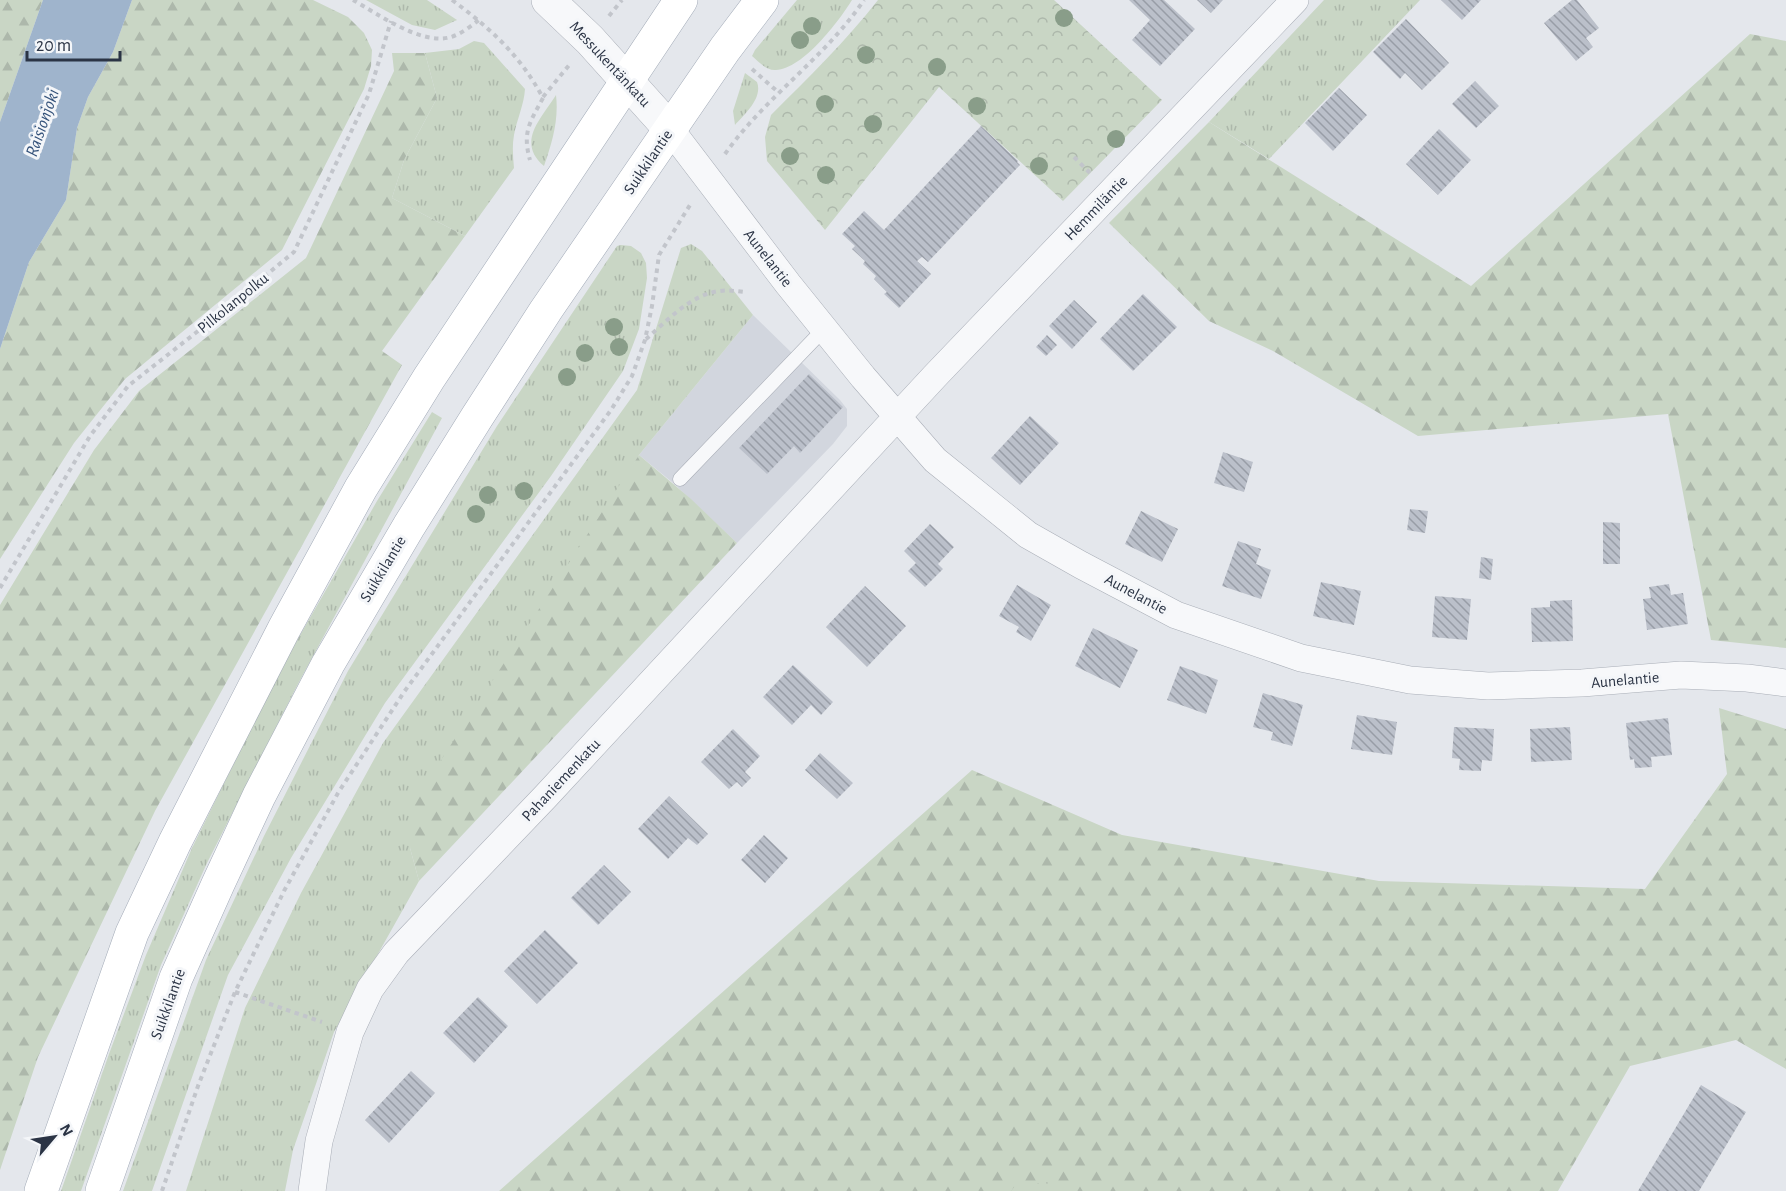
<svg xmlns="http://www.w3.org/2000/svg" width="1786" height="1191" font-family="'Alegreya Sans',sans-serif">
<style>
.built{fill:#d2d6de}
.grass{fill:url(#grass-tufts)}
.forest{fill:url(#forest-firs)}
.park{fill:url(#park-crowns)}
.water{fill:#9fb4cc}
.building{fill:url(#building-back-hatch)}
.lines{fill:none;stroke-linecap:round;stroke-linejoin:round}
.service-casing{stroke:#a9aeb7;stroke-width:15}
.minor-casing{stroke:#a9aeb7;stroke-width:28}
.tertiary-casing{stroke:#a9aeb7;stroke-width:34}
.primary-casing{stroke:#a3abb8;stroke-width:34}
.path{stroke:#c2c5cb;stroke-width:4;stroke-dasharray:4.5 4.5;stroke-linecap:butt}
.service{stroke:#f7f8fa;stroke-width:14}
.minor{stroke:#f7f8fa;stroke-width:27}
.tertiary{stroke:#f7f8fa;stroke-width:33}
.primary{stroke:#fff;stroke-width:33}
.tree{fill:#899d89}
.labels{text-anchor:middle;dominant-baseline:central;stroke-width:6;stroke-linejoin:round;paint-order:stroke}
.street-label{font-size:16px;fill:#2b3445;stroke:#f4f6f9}
.water-label{font-size:18px;font-style:italic;fill:#34527a;stroke:#f4f6f9}
</style>
<defs>
<pattern id="grass-tufts" width="24" height="20" patternUnits="userSpaceOnUse" patternTransform="scale(1.5)"><rect width="24" height="20" fill="#c9d6c5"/><path d="M3 7l-1-3M5 7V3M7 7l1-3M15 17l-1-3M17 17v-4M19 17l1-3" fill="none" stroke="#adb8ab"/></pattern>
<pattern id="forest-firs" width="22" height="20" patternUnits="userSpaceOnUse" patternTransform="scale(1.5)"><rect width="22" height="20" fill="#c9d6c5"/><path d="M5 1l3.5 6h-7zM16 11l3.5 6h-7z" fill="#adb8ab"/></pattern>
<pattern id="park-crowns" width="20" height="18" patternUnits="userSpaceOnUse" patternTransform="scale(1.5)"><rect width="20" height="18" fill="#c9d6c5"/><path d="M2 6a3 3 0 1 1 6 0M12 15a3 3 0 1 1 6 0" fill="none" stroke="#adb8ab"/></pattern>
<pattern id="building-back-hatch" width="6" height="6" patternUnits="userSpaceOnUse" patternTransform="scale(1.5)"><rect width="6" height="6" fill="#bbc0ca"/><path d="M-1 5l2 2M0 0l6 6M5-1l2 2" fill="none" stroke="#989da6"/></pattern>
</defs>
<rect width="100%" height="100%" fill="#e4e7ec"/>
<path class="built" d="M753,315L840,400L847,409V426L833,444L737,543L672,482L639,455Z"/>
<path class="grass" d="M366,0H427L457,20L435,30L412,25Z
M797,0H852C839,21 803,69 776,70C767,71 759,62 752,56L755,50Z
M1324,0H1420L1269,159L1209,122Z
M474,41L484,43L525,89C524,105 517,119 514,135C512,146 513,157 514,168L465,236L392,198L404,160L437,98L425,53L459,49Z
M745,73L757,82C763,98 745,114 735,125L733,111Z
M556,95C559,120 552,143 544,166C516,142 541,119 556,95Z
M691,244L702,251L753,315L639,455L410,848L419,881L334,1032L293,1150L285,1191H186L245,1008L301,893L383,743L637,390L681,248Z
M621,245L631,246L641,253L646,263L647,278L639,329L623,371L551,476L385,703L291,858L228,975L152,1191H123L206,960L264,836L348,671L497,426L617,246Z
M432,412L442,418L299,682L207,863L161,965L81,1191H61L109,1054L146,955L192,848L280,670L377,501Z"/>
<path class="forest" d="M0,0H43L0,122Z
M132,0H313L348,17L364,33L372,50L371,66L364,89L282,250L125,379L74,443L0,559V349L29,262L66,200L77,128L88,97L113,52Z
M1750,34L1786,41V648L1711,640L1668,414L1418,436L1273,351L1209,321L1109,223L1209,122L1471,286Z
M392,53H425L437,98L404,160L392,198L465,236L382,351L402,365L155,811L38,1057L0,1170V605L94,450L139,391L306,258L394,71Z
M639,455L691,499L737,543L419,881L410,848L415,800Z
M1719,708L1786,729V1069L1736,1040L1630,1066L1558,1191H499L972,770L1122,835L1379,881L1645,889L1727,774Z"/>
<path class="park" d="M878,0H1054L1162,100L1063,201L939,87L825,230L767,161L765,137L771,115C808,78 846,41 878,0Z
M1049,1182L1067,1191H1011L1015,1186Z"/>
<path class="water" d="M43,0H132L113,52L88,97L77,128L66,200L29,262L0,349V122Z"/>
<path class="building" d="M1129,0H1164L1195,29L1160,66L1132,40L1150,20Z
M1197,0H1223L1211,13Z
M1441,0H1481L1462,20Z
M1572,0H1577L1599,28L1586,38L1593,47L1576,61L1544,23Z
M1406,19L1449,63L1422,90L1405,73L1400,79L1373,52Z
M1475,81L1499,106L1476,128L1452,104Z
M1339,88L1367,115L1333,151L1305,123Z
M981,126L1018,161L1017,162L1020,165L928,262L922,257L917,261L931,274L899,308L884,294L887,292L874,279L876,276L863,264L865,261L852,249L855,246L842,234L864,211L884,230Z
M1439,129L1471,160L1438,195L1406,164Z
M1143,294L1177,327L1133,371L1100,339Z
M1074,300L1097,322L1072,349L1049,326Z
M1047,335L1057,345L1046,356L1036,347Z
M809,374L843,407L800,453L794,446L767,474L739,448Z
M1030,416L1059,443L1020,485L991,458Z
M1223,452L1253,462L1244,492L1214,483Z
M1410,509L1428,511L1425,533L1407,530Z
M1141,511L1178,529L1162,562L1125,544Z
M1603,522L1620,523V564H1603Z
M930,524L954,547L938,564L943,569L925,587L908,571L916,563L904,551Z
M1238,541L1261,549L1256,564L1271,570L1261,599L1222,586Z
M1481,557L1493,559L1491,580L1479,578Z
M1321,582L1361,591L1354,625L1313,616Z
M1669,584L1671,595L1683,593L1688,624L1647,630L1643,599L1651,598L1649,587Z
M1017,585L1051,605L1031,641L1016,632L1019,627L999,616Z
M865,586L906,626L867,667L826,627Z
M1435,596L1471,599L1467,640L1432,637Z
M1572,600L1573,641L1532,642L1531,608L1550,607V601Z
M1093,628L1138,650L1120,688L1075,666Z
M793,665L833,702L821,715L811,705L792,725L763,697Z
M1180,666L1218,680L1206,714L1167,700Z
M1263,693L1303,705L1292,746L1271,740L1273,732L1253,727Z
M1357,715L1397,722L1392,755L1351,749Z
M1668,718L1672,755L1651,757L1652,767L1635,768L1634,759L1630,760L1626,723Z
M1454,727L1494,729L1492,761L1482,760L1481,771L1459,770L1460,759L1452,758Z
M1570,727L1572,760L1531,762L1530,729Z
M733,729L760,756L745,772L751,778L742,787L737,782L729,789L701,762Z
M820,753L853,783L837,799L805,770Z
M669,796L708,834L697,845L688,838L668,859L638,829Z
M764,835L788,858L765,883L741,860Z
M604,865L631,892L598,925L571,898Z
M545,930L578,963L537,1004L504,971Z
M478,997L508,1026L474,1063L443,1033Z
M411,1071L435,1093L389,1143L365,1120Z
M1701,1085L1746,1112L1699,1191H1638Z"/>
<g class="lines">
<g class="service-casing">
<path id="service" d="M680,479L824,329"/>
</g>
<g class="minor-casing">
<path id="minor" d="M670,129L788,284L863,377L935,460L1028,535L1081,565L1176,615L1301,658L1410,680L1488,686L1582,683L1681,675L1747,678L1786,683
M312,1191L319,1141L350,1032L370,989L396,953L546,796L935,376L1295,0"/>
</g>
<g class="tertiary-casing">
<path id="tertiary" d="M548,0L590,40L670,129"/>
</g>
<g class="primary-casing">
<path id="primary" d="M41,1191L132,933L175,842L284,629L361,488L429,378L681,0
M102,1191L176,978L218,884L259,796L328,664L409,526L477,417L546,310L725,49L762,0"/>
</g>
<path class="path" d="M353,0C378,14 422,46 451,37C461,34 471,26 479,20
M452,0C490,28 520,55 543,98C530,122 522,132 530,160
M609,16L622,0
M752,69L778,92
M543,97L570,64
M725,154C765,97 825,58 864,0
M1074,157L1090,173
M646,339C667,321 691,294 720,291C728,290 736,291 744,292
M0,588L90,436L128,386L207,324L294,252L369,94L391,21
M235,992L322,1022
M162,1191L198,1086L235,992L284,891L338,793L404,692L611,410L632,376L645,340L652,306L659,255L690,205"/>
<use href="#service" class="service"/>
<use href="#minor" class="minor"/>
<use href="#tertiary" class="tertiary"/>
<use href="#primary" class="primary"/>
</g>
<g class="tree">
<circle cx="1064" cy="18" r="9"/>
<circle cx="812" cy="26" r="9"/>
<circle cx="800" cy="40" r="9"/>
<circle cx="866" cy="55" r="9"/>
<circle cx="937" cy="67" r="9"/>
<circle cx="825" cy="104" r="9"/>
<circle cx="977" cy="106" r="9"/>
<circle cx="873" cy="124" r="9"/>
<circle cx="1116" cy="139" r="9"/>
<circle cx="790" cy="156" r="9"/>
<circle cx="1039" cy="166" r="9"/>
<circle cx="826" cy="175" r="9"/>
<circle cx="614" cy="327" r="9"/>
<circle cx="619" cy="347" r="9"/>
<circle cx="585" cy="353" r="9"/>
<circle cx="567" cy="377" r="9"/>
<circle cx="524" cy="491" r="9"/>
<circle cx="488" cy="495" r="9"/>
<circle cx="476" cy="514" r="9"/>
</g>
<g class="labels">
<g class="street-label">
<text transform="translate(610 64) rotate(47)">Messukentänkatu</text>
<text transform="translate(648 162) rotate(-56)">Suikkilantie</text>
<text transform="translate(1096 208) rotate(-46)">Hemmiläntie</text>
<text transform="translate(768 258) rotate(52)">Aunelantie</text>
<text transform="translate(233 303) rotate(-39)">Pilkolanpolku</text>
<text transform="translate(383 569) rotate(-59)">Suikkilantie</text>
<text transform="translate(1136 594) rotate(28)">Aunelantie</text>
<text transform="translate(1625 680) rotate(-5)">Aunelantie</text>
<text transform="translate(561 780) rotate(-47)">Pahaniemenkatu</text>
<text transform="translate(168 1004) rotate(-70)">Suikkilantie</text>
</g>
<g class="water-label">
<text transform="translate(43 123) rotate(-71)">Raisionjoki</text>
</g>
</g>
<g transform="translate(54 1137) rotate(61)" stroke="#f4f6f9" stroke-width="4.5" paint-order="stroke">
<path d="M0-4.5L10 22L0 15L-10 22Z" fill="#2b3445"/>
<text y="-9" font-size="16" font-weight="bold" text-anchor="middle" fill="#2b3445">N</text>
</g>
<path d="M27 51v9h93v-9" fill="none" stroke="#2b3445" stroke-width="3"/>
<text x="36" y="51" font-size="18" fill="#2b3445" stroke="#f4f6f9" stroke-width="4.5" paint-order="stroke">20 m</text>
</svg>
